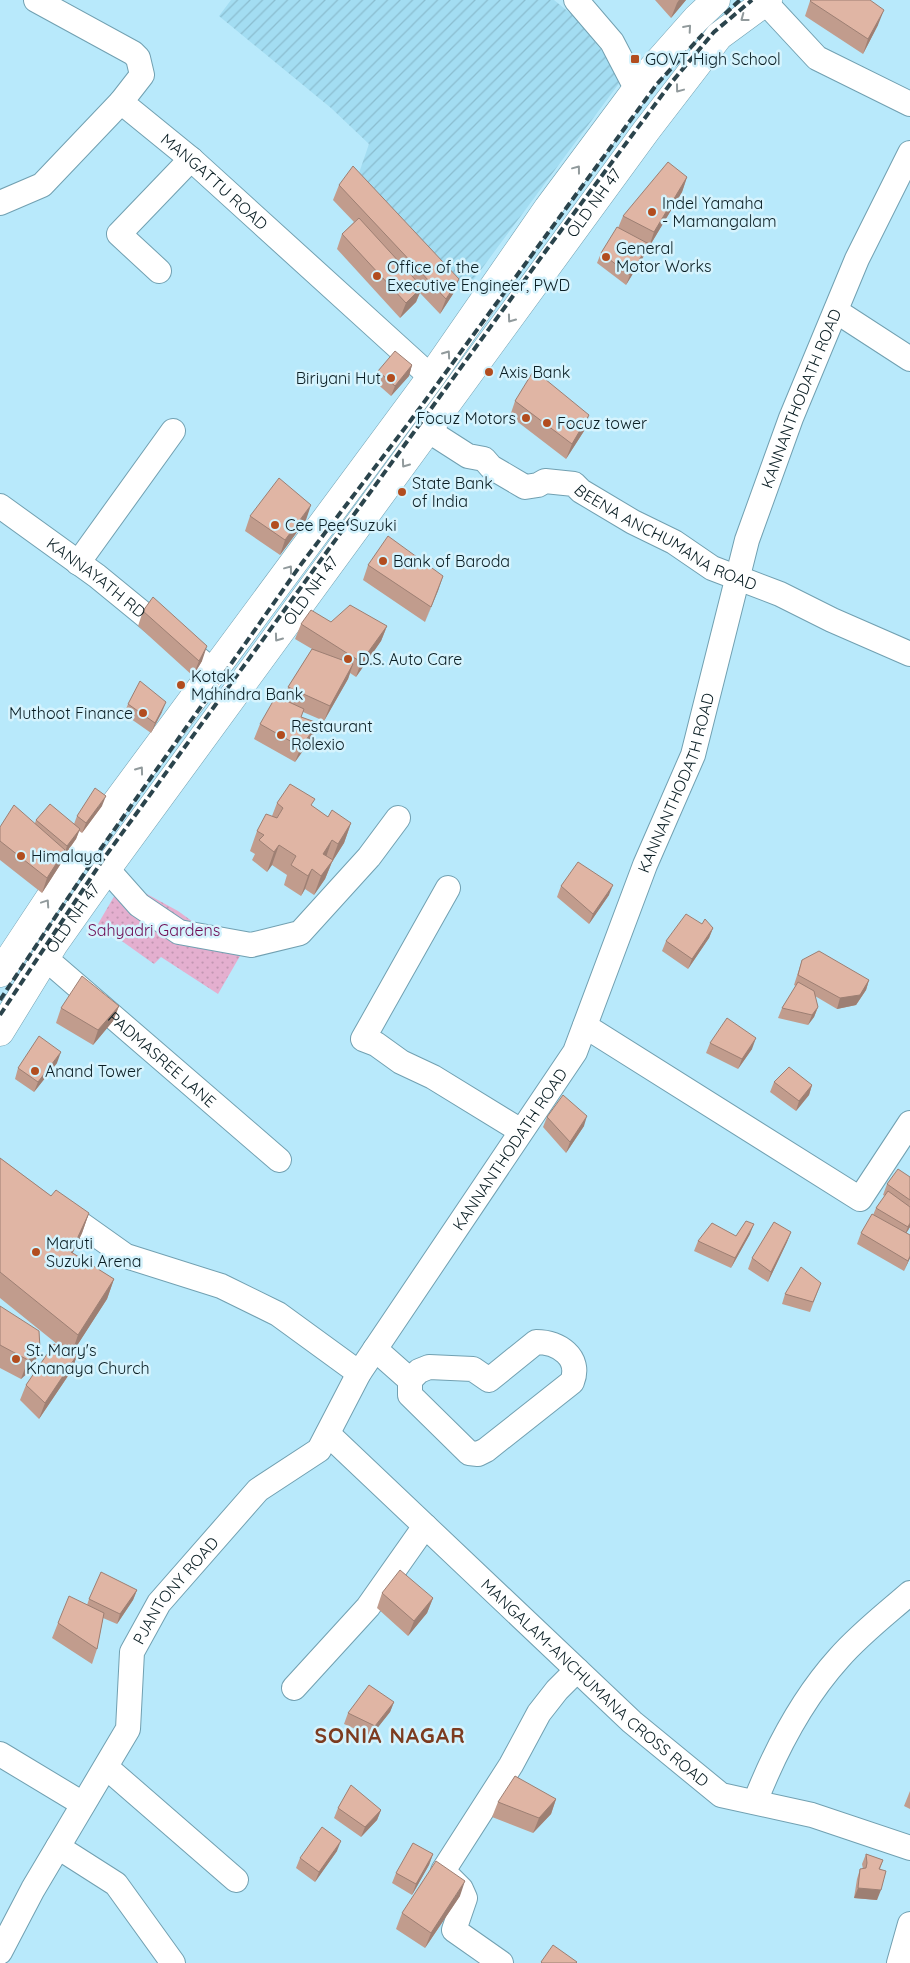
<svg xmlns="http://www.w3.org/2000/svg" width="910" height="1963" font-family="Quicksand,sans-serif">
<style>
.industrial{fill:url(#industrial-furrows)}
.garden{fill:url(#garden-dots)}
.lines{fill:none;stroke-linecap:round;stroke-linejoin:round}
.minor-casing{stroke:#71a0b1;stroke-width:26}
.major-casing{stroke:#71a0b1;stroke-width:29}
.minor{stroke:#fff;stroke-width:24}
.major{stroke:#fff;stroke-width:28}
.rail{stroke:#2b444c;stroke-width:4;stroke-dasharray:8 4;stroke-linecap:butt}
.wall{fill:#c19c8d}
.shaded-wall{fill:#9d7f73}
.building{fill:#e0b5a4;stroke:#9d7f73}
.oneway{stroke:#919a9c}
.poi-dot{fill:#b24d1f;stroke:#d5f3fd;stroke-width:2}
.labels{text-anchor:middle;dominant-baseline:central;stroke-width:5;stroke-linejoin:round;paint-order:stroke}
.poi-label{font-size:16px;fill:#0a1e24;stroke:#d5f3fd;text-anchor:start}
.street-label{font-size:16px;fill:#0a1e24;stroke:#d5f3fd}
.park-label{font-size:16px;fill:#6e0c54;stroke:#d5f3fd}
.district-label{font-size:21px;font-weight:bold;letter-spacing:1px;fill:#7c3b1f;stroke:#d5f3fd}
</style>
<defs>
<pattern id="industrial-furrows" width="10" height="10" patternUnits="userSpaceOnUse" patternTransform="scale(1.25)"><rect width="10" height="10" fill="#a3ddf2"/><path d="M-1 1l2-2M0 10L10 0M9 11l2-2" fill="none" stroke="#8bbdcf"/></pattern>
<pattern id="garden-dots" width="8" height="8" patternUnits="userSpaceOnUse" patternTransform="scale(1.25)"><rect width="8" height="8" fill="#e4afcf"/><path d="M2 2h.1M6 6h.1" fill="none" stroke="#c296b2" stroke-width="1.8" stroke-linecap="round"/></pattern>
</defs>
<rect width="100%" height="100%" fill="#b8e9fb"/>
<path class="industrial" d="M231,0H554L576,18L623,78L463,294L358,176L369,144L331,108L219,16Z"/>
<path class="garden" d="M123,881L178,911L240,956L218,994L161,957L154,964L98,924Z"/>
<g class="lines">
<g class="minor-casing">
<g id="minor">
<path id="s1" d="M36,0L133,53L138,58L142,75L121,102L191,159L431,377"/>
<path d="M576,0L612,42L637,90"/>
<path d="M765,2L817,58L910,104"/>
<path d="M0,203L42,185L121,102"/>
<path d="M159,271L119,234L191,159"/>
<path d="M836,311L910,359"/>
<path id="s2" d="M429,431L468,456L484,459L491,467L525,487L538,485L545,481L574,484L581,491L633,522L674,542L712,568L780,594L832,620L910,654"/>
<path id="s3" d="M0,506L97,576L213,671"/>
<path d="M78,563L173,431"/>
<path d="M107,869L139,905L179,932L251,945L300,933L369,857L398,818"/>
<path d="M448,888L363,1039L376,1044L401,1062L433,1077L521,1131"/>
<path id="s4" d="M45,958L279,1160"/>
<path d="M585,1026L860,1199L910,1123"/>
<path d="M57,1207L126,1256L221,1286L278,1314L359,1373"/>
<path d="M375,1349L410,1380V1395L469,1453L478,1454L486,1450L572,1382C582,1357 558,1342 536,1342L489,1380L473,1369L429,1367L419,1371L410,1380"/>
<path id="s5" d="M328,1434L632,1722L721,1795L812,1815L910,1848"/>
<path d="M294,1688L368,1607L425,1526"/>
<path d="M0,1754L83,1804"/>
<path d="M106,1767L236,1880"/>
<path d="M755,1802C775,1751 802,1699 839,1658C860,1634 886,1614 910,1593"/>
<path d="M58,1847L116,1884L173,1963"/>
<path id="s6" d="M0,1952L33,1889L128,1729L132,1652L159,1603L258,1490L319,1450L359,1373L575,1052L645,865L693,755L747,540L791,418L857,259L910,153"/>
<path d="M501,1963L454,1930L465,1898L461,1889L443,1871L511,1765L539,1713L557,1690L577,1670"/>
<path d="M899,1963L910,1924"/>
</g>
</g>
<g class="major-casing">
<g id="major">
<path d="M0,973L84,846L431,377L548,208L650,71L696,19L716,0"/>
<path id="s7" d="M0,1032L54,944L107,869L646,131L719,36L768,0"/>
</g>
</g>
<use href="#minor" class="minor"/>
<use href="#major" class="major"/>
<path class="rail" d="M725,14L740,0
M0,1000L100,850L302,563L411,420L657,84L703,34
M0,1015L104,858L545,252L671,83L714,32L752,0"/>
</g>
<path class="wall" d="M655,0H686L671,18Z
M810,1L878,25L863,54L805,16Z
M687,177L682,192L649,247H648L645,254L626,285L597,263L601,253L618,228L623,216Z
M339,185L459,279L453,294L440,314L420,293L416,302L400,318L337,249L342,234L354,222L333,200Z
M412,365L409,376L391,396L374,381L378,371Z
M515,401L584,431L566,459L510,416Z
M250,516L306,520L280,555L245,531Z
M368,565L443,576L425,622L363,580Z
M143,611L202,661L193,676L138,626Z
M331,622L387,626L381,641L356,677L350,673L348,679L324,721L303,712L301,717L318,723L312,738L295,762L254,739L260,724L284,700L288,687L312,649L295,639L301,624Z
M128,704L162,712L151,733L124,714Z
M277,803L313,807L328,817L351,823L344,843L332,862L325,879L314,895L305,889L301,896L284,885L287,875L272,865L267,872L252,860L255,854L250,851L257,831L272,816Z
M102,806L82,833L79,831L76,839L64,856H63L60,865L42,893L0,860V827L35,823L36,820L74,824L77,816Z
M561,886L609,895L589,924L557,897Z
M702,924L713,928L709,938L688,969L662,951L666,941Z
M802,960L869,980L866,990L856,1005L837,1009L815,996L818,1007L814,1017L808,1025L778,1018L782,1008L796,986L794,985Z
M119,1006L113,1021L93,1045L56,1023L61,1008Z
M710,1043L752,1049L738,1069L706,1053Z
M57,1063L34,1092L15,1079L18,1068Z
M774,1082L812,1085L809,1095L796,1111L770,1092Z
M547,1117L584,1126L566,1153L543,1127Z
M0,1158L51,1196L89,1213L82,1233L72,1253L114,1279L107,1299L72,1353L77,1355L72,1370L39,1419L20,1400L26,1385L62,1348L0,1298Z
M910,1177V1227L906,1233L910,1235V1258L904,1271L857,1244L861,1233L873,1215L876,1208L885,1196L883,1195L887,1184Z
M791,1232L787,1242L768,1282L748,1269L752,1258Z
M750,1234L731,1268L694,1251L698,1241Z
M821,1283L810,1312L782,1304L785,1294Z
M0,1306L33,1368L21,1379L0,1368Z
M137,1590L133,1600L117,1624L103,1618L97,1649L92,1664L52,1638L58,1623L87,1605L89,1599Z
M382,1593L433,1598L427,1613L408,1636L377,1608Z
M394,1702L390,1712L371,1736L344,1724L348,1713Z
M910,1791V1809L904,1806Z
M556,1799L551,1814L533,1833L492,1817L498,1802Z
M338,1808L381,1810L377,1820L361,1837L334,1818Z
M337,1851L315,1882L296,1868L300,1858Z
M433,1854L429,1865L412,1895L392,1883L396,1873Z
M866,1854L883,1860L880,1869L877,1900L854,1898L857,1879L860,1869H863L862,1864Z
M460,1896L425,1948L396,1929L402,1913Z"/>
<path class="shaded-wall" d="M679,0H686L671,18L677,3Z
M884,10L878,25L863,54L868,39Z
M687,177L682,192L649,247L654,232Z
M649,244L645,254L626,285L630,275Z
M459,279L453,294L440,314L446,299Z
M422,287L416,302L400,318L406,303Z
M412,365L409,376L391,396L395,386Z
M589,415L584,431L566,459L572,444Z
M311,505L306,520L280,555L285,540Z
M443,576L438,591L425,622L431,607Z
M387,626L381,641L356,677L361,662Z
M207,646L202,661L193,676L199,661Z
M353,664L348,679L324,721L330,706Z
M166,702L162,712L151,733L155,723Z
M318,723L312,738L295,762L301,747Z
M106,796L102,806L82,833L86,823Z
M351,823L344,843L332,862L325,879L314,895L321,876L332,860L338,844Z
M80,829L76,839L64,856L67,846Z
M332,840L325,860L316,873L323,854Z
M279,845L272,865L267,872L274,852Z
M65,850L60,865L42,893L47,878Z
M312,869L305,889L301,896L308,876Z
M613,885L609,895L589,924L593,914Z
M713,928L709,938L688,969L692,959Z
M869,980L866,990L856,1005L837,1009L840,998Z
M119,1006L113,1021L93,1045L98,1030Z
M818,1007L814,1017L808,1025L812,1015Z
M756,1038L752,1049L738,1069L742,1059Z
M61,1052L57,1063L34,1092L38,1082Z
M812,1085L809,1095L796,1111L799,1101Z
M587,1116L584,1126L566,1153L570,1142Z
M89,1213L82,1233L64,1272L71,1252Z
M910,1223V1227L904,1237L908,1227Z
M754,1224L750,1234L731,1268L735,1258Z
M791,1232L787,1242L768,1282L771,1272Z
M910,1256V1258L904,1271Z
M114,1279L107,1299L71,1355L78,1335Z
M40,1348L33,1368L21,1379L28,1360Z
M77,1355L72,1370L39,1419L45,1403Z
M137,1590L133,1600L117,1624L120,1614Z
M433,1598L427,1613L408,1636L414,1621Z
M394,1702L390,1712L371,1736L375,1726Z
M556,1799L551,1814L533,1833L539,1818Z
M381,1810L377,1820L361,1837L365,1827Z
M341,1841L337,1851L315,1882L319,1872Z
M433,1854L429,1865L412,1895L416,1884Z
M465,1881L460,1896L425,1948L431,1933Z
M858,1888L881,1890L877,1900L854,1898Z"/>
<path class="building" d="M811,0H870L884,10L868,39L810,1Z
M668,162L687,177L654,232L623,216Z
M353,166L459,279L446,299L339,185Z
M359,218L422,287L406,303L342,234Z
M617,227L649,244L630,275L601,253Z
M395,351L412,365L395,386L378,371Z
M534,370L589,415L572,444L515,401Z
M279,478L311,505L285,540L250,516Z
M388,536L443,576L431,607L368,565Z
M153,597L207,646L199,661L143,611Z
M350,605L387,626L361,662L301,624L311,610L331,622Z
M312,649L353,664L330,706L288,687Z
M140,681L166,702L155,723L128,704Z
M276,696L304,709L301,717L318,723L301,747L260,724Z
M290,784L315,799L311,805L328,817L332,810L351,823L338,844L332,840L323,854L333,860L321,876L312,869L308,876L291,865L296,856L279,845L274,852L259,840L264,835L257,831L266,814L277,818L283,808L277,803Z
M95,788L106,796L86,823L77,816Z
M50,804L80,829L67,846L36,820Z
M14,805L65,850L47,878L0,841V827Z
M578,862L613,885L593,914L561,886Z
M686,914L702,924L705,919L713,928L692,959L666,941Z
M819,951L869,980L860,995L840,998L798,975L802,960Z
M82,976L119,1006L98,1030L61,1008Z
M798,982L814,991L818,1007L812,1015L782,1008Z
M727,1018L756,1038L742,1059L710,1043Z
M39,1036L61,1052L38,1082L18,1068Z
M789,1067L812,1085L799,1101L774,1082Z
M563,1095L587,1116L570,1142L547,1117Z
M0,1158L51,1196L56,1190L89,1213L71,1252L114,1279L78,1335L0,1272Z
M898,1169L910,1177V1200L887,1184Z
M888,1191L910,1207V1223L908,1227L876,1208Z
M872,1214L910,1235V1256L908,1261L861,1233Z
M746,1221L754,1224L735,1258L698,1241L712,1223L736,1236Z
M774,1222L791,1232L771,1272L752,1258Z
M801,1267L821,1283L813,1302L785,1294Z
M0,1306L39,1331L40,1348L28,1360L0,1345Z
M54,1344L77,1355L45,1403L26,1385Z
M400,1570L433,1598L414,1621L382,1593Z
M101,1572L137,1590L120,1614L89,1599Z
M69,1596L104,1613L97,1649L58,1623Z
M369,1685L394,1702L375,1726L348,1713Z
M515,1776L556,1799L539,1818L498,1802Z
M351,1785L381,1810L365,1827L338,1808Z
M322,1827L341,1841L319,1872L300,1858Z
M413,1843L433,1854L416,1884L396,1873Z
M866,1854L883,1860L879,1869L886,1871L881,1890L858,1888L860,1869L866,1868L867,1863Z
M436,1861L465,1881L431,1933L402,1913Z
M553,1945L577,1962L576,1963H542L541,1962Z"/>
<defs><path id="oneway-chevron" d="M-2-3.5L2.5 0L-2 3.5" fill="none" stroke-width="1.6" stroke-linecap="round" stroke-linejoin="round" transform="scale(1.25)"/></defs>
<g class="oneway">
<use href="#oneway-chevron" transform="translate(744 18) rotate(143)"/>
<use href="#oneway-chevron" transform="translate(688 28) rotate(-49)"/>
<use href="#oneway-chevron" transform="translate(679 89) rotate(127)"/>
<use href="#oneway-chevron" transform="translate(577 169) rotate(-53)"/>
<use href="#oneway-chevron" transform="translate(511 319) rotate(126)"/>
<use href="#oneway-chevron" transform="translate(447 354) rotate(-55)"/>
<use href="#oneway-chevron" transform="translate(405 464) rotate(126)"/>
<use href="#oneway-chevron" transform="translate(289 569) rotate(-53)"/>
<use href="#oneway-chevron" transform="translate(278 638) rotate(126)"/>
<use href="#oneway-chevron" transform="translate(140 770) rotate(-54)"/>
<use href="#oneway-chevron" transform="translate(46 903) rotate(-56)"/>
</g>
<g class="poi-dot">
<rect x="630" y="54" width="10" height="10" rx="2.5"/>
<circle cx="652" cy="212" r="5"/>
<circle cx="606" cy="257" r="5"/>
<circle cx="377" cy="276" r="5"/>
<circle cx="489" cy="372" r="5"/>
<circle cx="391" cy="378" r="5"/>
<circle cx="526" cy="418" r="5"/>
<circle cx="547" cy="423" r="5"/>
<circle cx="402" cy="492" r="5"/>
<circle cx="275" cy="525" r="5"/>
<circle cx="383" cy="561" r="5"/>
<circle cx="348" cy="659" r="5"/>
<circle cx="181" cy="685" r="5"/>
<circle cx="143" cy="713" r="5"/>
<circle cx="281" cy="735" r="5"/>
<circle cx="21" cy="856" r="5"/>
<circle cx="35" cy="1071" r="5"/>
<circle cx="36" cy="1252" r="5"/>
<circle cx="16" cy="1359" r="5"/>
</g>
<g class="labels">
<g class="poi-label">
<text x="645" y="59">GOVT High School</text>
<text x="662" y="203">Indel Yamaha<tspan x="662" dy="18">- Mamangalam</tspan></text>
<text x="616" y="248">General<tspan x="616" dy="18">Motor Works</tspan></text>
<text x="387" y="267">Office of the<tspan x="387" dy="18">Executive Engineer, PWD</tspan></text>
<text x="499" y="372">Axis Bank</text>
<text x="381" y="378" text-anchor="end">Biriyani Hut</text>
<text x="516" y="418" text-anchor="end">Focuz Motors</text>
<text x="557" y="423">Focuz tower</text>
<text x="412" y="483">State Bank<tspan x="412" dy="18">of India</tspan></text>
<text x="285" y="525">Cee Pee Suzuki</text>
<text x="393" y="561">Bank of Baroda</text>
<text x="358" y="659">D.S. Auto Care</text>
<text x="191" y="676">Kotak<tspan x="191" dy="18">Mahindra Bank</tspan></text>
<text x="133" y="713" text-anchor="end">Muthoot Finance</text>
<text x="291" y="726">Restaurant<tspan x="291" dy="18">Rolexio</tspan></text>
<text x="31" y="856">Himalaya</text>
<text x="45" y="1071">Anand Tower</text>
<text x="46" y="1243">Maruti<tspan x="46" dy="18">Suzuki Arena</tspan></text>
<text x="26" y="1350">St. Mary's<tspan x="26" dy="18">Knanaya Church</tspan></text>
</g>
<g class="street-label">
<text stroke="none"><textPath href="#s1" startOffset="292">MANGATTU ROAD</textPath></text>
<text stroke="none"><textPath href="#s7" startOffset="1020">OLD NH 47</textPath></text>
<text stroke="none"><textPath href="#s6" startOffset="1780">KANNANTHODATH ROAD</textPath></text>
<text stroke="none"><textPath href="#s2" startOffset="270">BEENA ANCHUMANA ROAD</textPath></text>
<text stroke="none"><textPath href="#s3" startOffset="120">KANNAYATH RD</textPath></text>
<text stroke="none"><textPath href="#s7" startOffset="540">OLD NH 47</textPath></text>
<text stroke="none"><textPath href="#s6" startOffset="1375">KANNANTHODATH ROAD</textPath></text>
<text stroke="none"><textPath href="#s7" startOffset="135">OLD NH 47</textPath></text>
<text stroke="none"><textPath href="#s4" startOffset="155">PADMASREE LANE</textPath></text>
<text stroke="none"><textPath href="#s6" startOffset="970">KANNANTHODATH ROAD</textPath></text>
<text stroke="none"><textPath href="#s6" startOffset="410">PJANTONY ROAD</textPath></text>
<text stroke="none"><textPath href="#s5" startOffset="365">MANGALAM-ANCHUMANA CROSS ROAD</textPath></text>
</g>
<g class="park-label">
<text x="154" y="930">Sahyadri Gardens</text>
</g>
<g class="district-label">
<text x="390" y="1735">SONIA NAGAR</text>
</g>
</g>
</svg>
